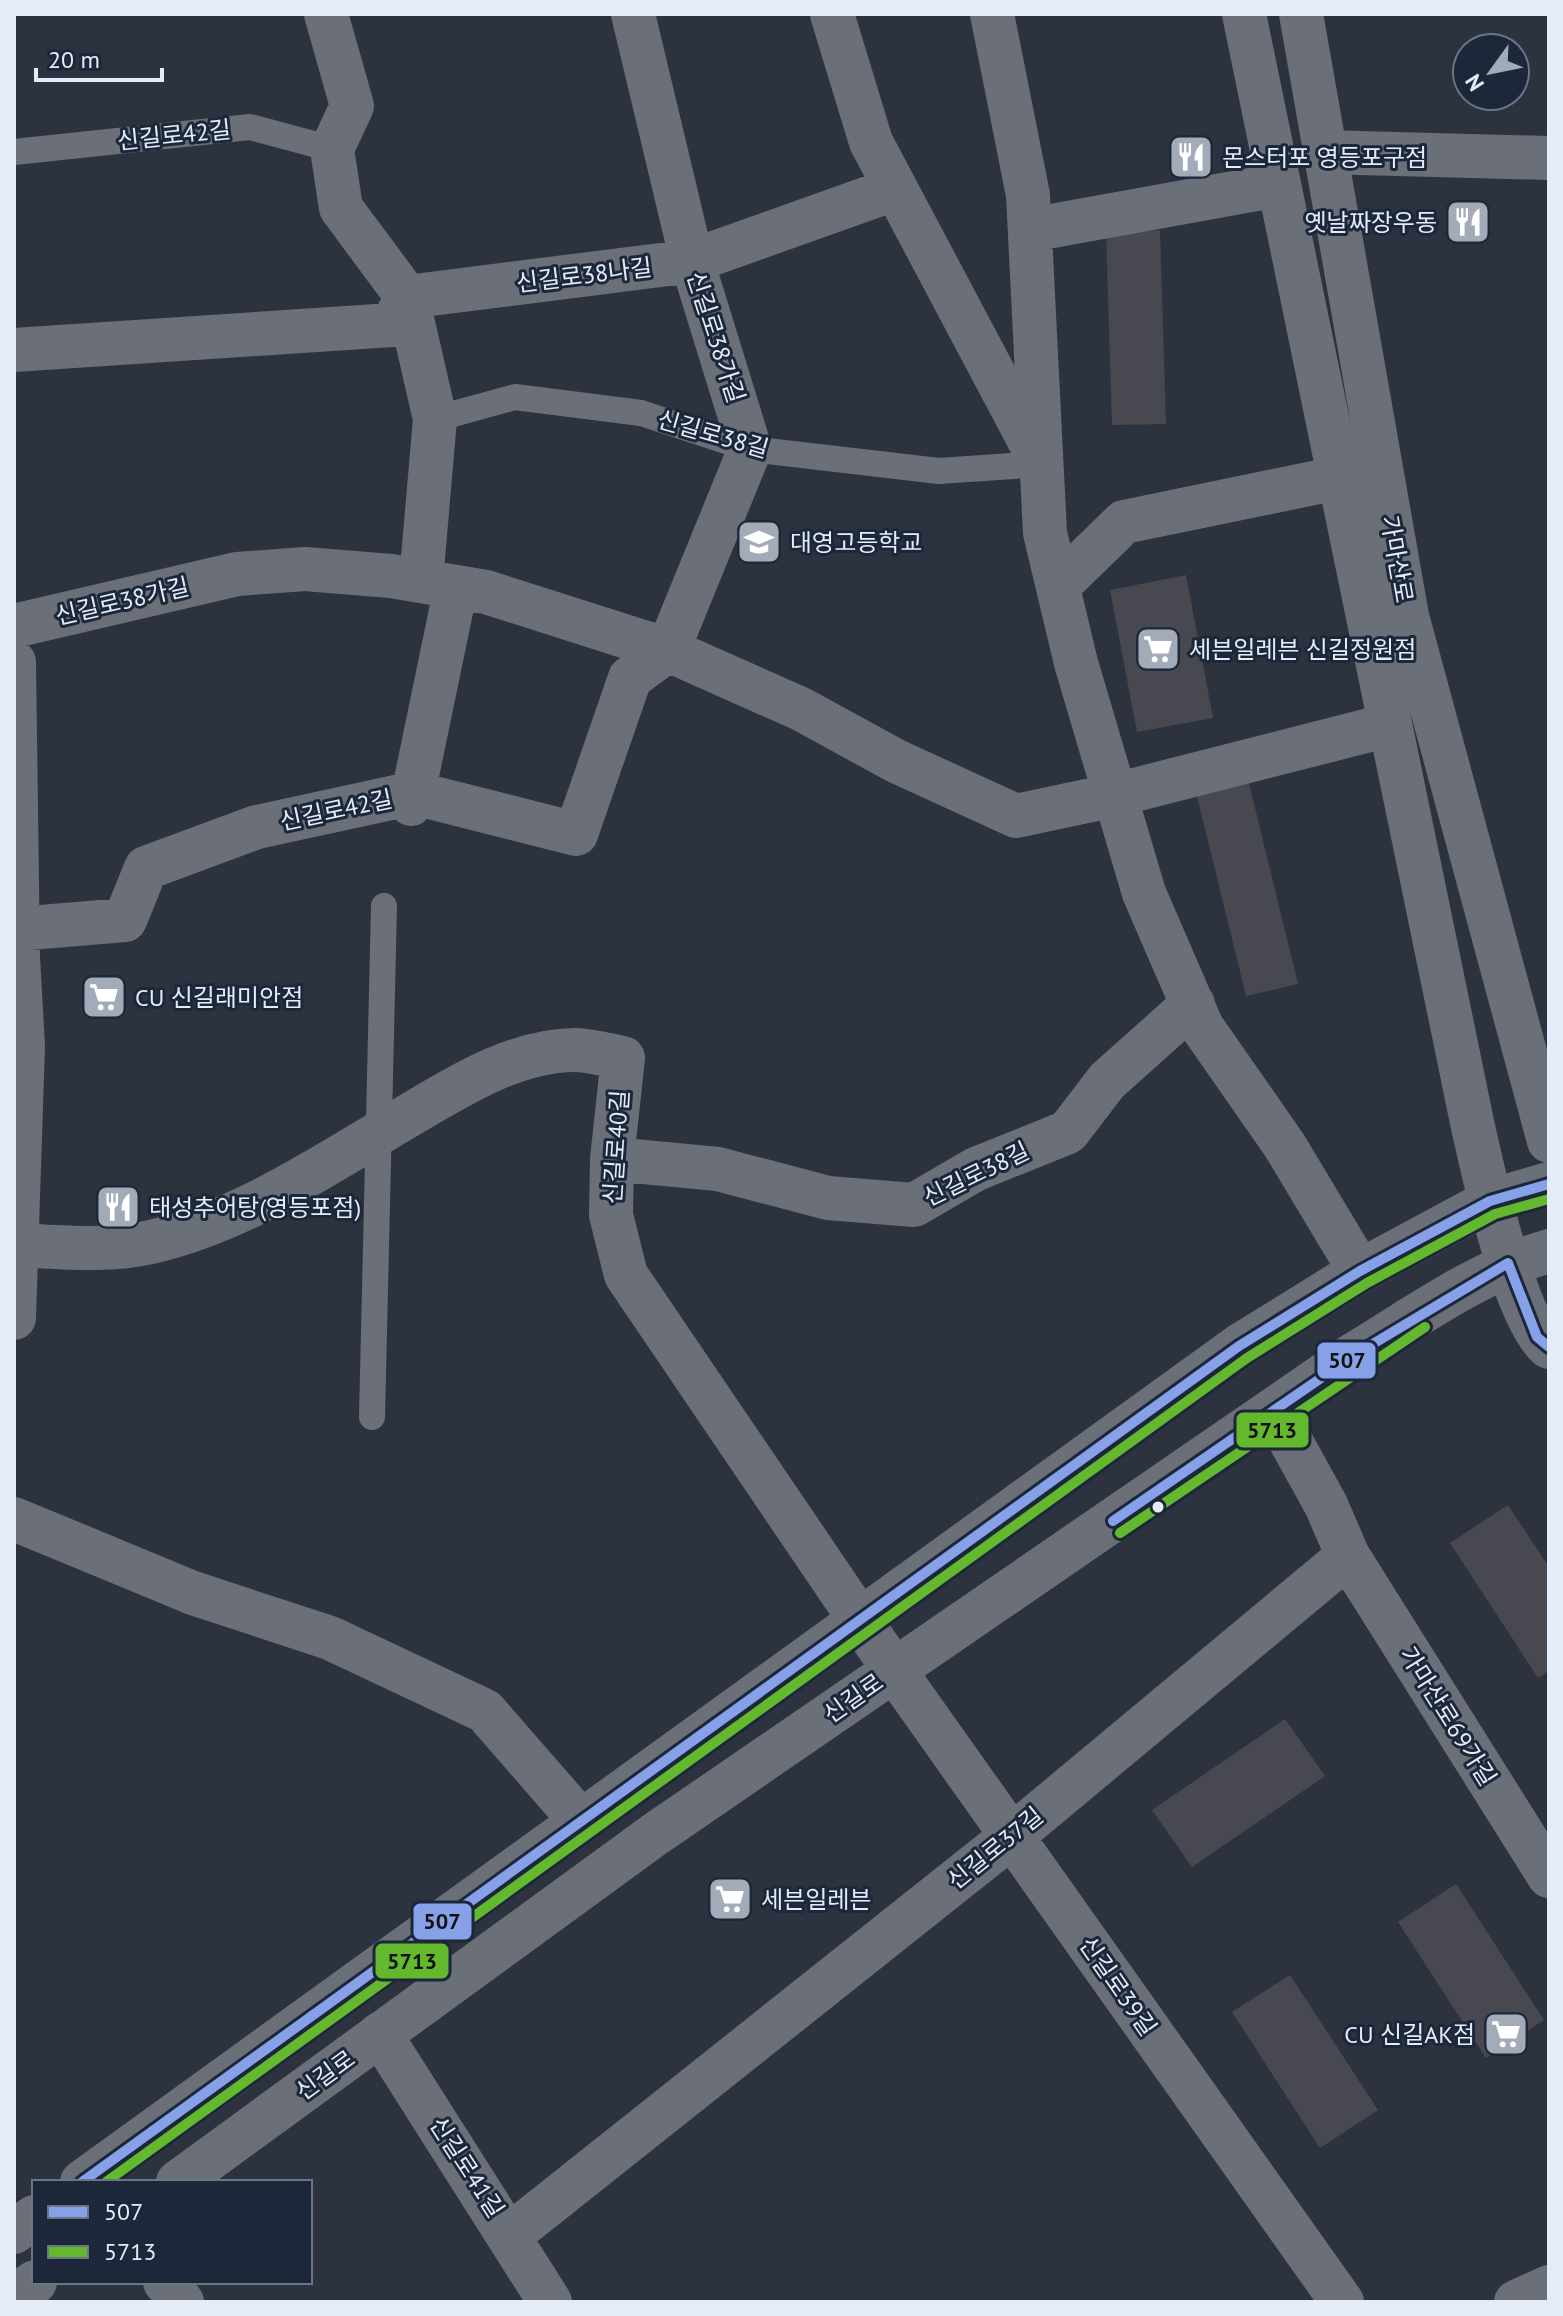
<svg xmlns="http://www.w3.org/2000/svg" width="1563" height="2316" font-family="'PT Sans','Noto Sans KR',sans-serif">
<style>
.building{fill:#484851}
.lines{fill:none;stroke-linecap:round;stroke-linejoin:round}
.service{stroke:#6a6f78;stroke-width:26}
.minor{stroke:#6a6f78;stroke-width:44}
.secondary{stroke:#6a6f78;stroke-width:44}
.bus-1-casing{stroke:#1c273a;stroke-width:16}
.bus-2-casing{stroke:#1c273a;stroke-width:16}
.bus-1{stroke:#87a1e9;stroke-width:10}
.bus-2{stroke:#64b82e;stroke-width:10}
.bus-dot{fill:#e4ebf9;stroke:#1c273a;stroke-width:3}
.labels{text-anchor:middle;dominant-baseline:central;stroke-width:6;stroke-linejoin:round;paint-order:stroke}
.street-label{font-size:24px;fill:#e4ebf9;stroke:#1c273a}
.poi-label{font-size:24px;fill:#e4ebf9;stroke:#1c273a;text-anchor:start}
.line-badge{stroke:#1c273a;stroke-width:3}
.pale-badge-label{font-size:22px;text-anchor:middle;font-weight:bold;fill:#111}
</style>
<rect width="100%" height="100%" fill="#2d333e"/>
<path class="building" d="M1160,230L1166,424L1112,425L1106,232Z
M1186,575L1213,718L1137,732L1110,590Z
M1247,775L1298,984L1246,996L1195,788Z
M1508,1505L1549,1567V1671L1538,1678L1450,1543Z
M1285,1719L1325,1776L1192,1867L1152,1810Z
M1456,1884L1544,2020L1486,2058L1398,1922Z
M1290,1975L1378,2110L1320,2148L1232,2012Z"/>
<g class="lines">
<path class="service" d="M14,152L250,127L332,149
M435,419L515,397L641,413L750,449L939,471L1042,464
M372,1417L384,906"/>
<path class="minor" d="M326,14L352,106L332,149L341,208L407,297L435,419L421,581
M832,14L871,142L1037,455
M992,14L1028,195L1045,533L1076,663L1144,893L1202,1027L1285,1146L1360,1271
M1323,152L1549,158
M1030,230L1278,185
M14,350L392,325L407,297L692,261L894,189
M1058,586L1124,522L1338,478
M14,626L237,574L305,569L391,576L486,592L668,650L801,709L896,761L1016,816L1115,795L1389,725
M14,662L18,957L23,1046L14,1318
M411,804L456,587
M17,929L125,920L146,868L257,827L414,793L576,834L630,678L668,650L750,449L692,261L633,14
M612,1159L718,1169L828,1198L914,1205L976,1169L1068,1132L1107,1081L1193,1004
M17,1245C62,1247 107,1252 151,1242C240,1222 323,1166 401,1120C454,1089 511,1051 574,1050C590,1050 607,1055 623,1058L612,1159L611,1215L626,1275L894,1670L1342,2302
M14,1519L193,1593L330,1638L485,1711L579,1819
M1348,1556L1549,1876
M380,2034L550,2302
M510,2235L1012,1836L1348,1556L1326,1505L1274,1411
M165,2282L182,2302
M1516,2302L1549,2287"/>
<path class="secondary" d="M1244,14L1473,1127C1484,1175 1514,1318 1549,1347
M1301,14L1407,616L1549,1141
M82,2182L1239,1346L1360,1271L1490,1201L1549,1184
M178,2182L654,1835L1356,1353C1419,1315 1477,1272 1549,1251
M14,2232L34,2217
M14,2296L35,2282"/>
<g class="bus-1-casing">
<path id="bus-1" d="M1113,1521L1356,1354L1508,1263L1537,1337L1549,1347
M82,2182L1239,1346L1360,1271L1490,1201L1549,1184"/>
</g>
<g class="bus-2-casing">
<path id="bus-2" d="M1120,1533L1425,1327
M106,2182L1247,1358L1367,1283L1495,1214L1549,1199"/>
</g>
<use href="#bus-1" class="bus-1"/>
<use href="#bus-2" class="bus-2"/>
</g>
<defs>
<g id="restaurant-square" transform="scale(2.3)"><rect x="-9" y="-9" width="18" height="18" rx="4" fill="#a4abb8" stroke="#1c273a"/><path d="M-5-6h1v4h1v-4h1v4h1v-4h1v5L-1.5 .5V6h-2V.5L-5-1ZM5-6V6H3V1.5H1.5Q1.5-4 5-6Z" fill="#fff"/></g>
<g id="school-square" transform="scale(2.3)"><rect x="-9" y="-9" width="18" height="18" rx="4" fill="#a4abb8" stroke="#1c273a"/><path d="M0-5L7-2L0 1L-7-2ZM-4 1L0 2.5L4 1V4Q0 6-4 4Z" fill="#fff"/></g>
<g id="supermarket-square" transform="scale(2.3)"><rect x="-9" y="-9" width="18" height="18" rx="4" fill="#a4abb8" stroke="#1c273a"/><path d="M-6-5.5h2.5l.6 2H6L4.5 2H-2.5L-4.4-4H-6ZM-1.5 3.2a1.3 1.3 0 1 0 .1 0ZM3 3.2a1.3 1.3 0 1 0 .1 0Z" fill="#fff"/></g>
</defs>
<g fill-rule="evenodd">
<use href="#restaurant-square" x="1191" y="157"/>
<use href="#restaurant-square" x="1468" y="222"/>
<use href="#school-square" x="759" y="542"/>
<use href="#supermarket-square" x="1158" y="649"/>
<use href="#supermarket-square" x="104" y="997"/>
<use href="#restaurant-square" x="118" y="1207"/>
<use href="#supermarket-square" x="730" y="1899"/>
<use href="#supermarket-square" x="1506" y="2034"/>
</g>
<circle class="bus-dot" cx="1158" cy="1507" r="7"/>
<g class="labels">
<g class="street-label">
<text transform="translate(174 135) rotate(-6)">신길로42길</text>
<text transform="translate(584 275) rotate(-7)">신길로38나길</text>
<text transform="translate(716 337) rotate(72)">신길로38가길</text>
<text transform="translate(713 434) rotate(16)">신길로38길</text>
<text transform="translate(1397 559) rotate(80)">가마산로</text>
<text transform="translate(122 601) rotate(-13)">신길로38가길</text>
<text transform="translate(336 810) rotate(-12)">신길로42길</text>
<text transform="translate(616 1147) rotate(-86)">신길로40길</text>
<text transform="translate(976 1174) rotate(-26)">신길로38길</text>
<text transform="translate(853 1698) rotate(-35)">신길로</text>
<text transform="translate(1448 1716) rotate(58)">가마산로69가길</text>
<text transform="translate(995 1848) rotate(-39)">신길로37길</text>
<text transform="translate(1118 1986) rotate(55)">신길로39길</text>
<text transform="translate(325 2075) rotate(-36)">신길로</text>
<text transform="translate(467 2167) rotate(57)">신길로41길</text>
</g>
<g class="poi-label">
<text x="1222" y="157">몬스터포 영등포구점</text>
<text x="1437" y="222" text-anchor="end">옛날짜장우동</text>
<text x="790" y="542">대영고등학교</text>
<text x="1189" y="649">세븐일레븐 신길정원점</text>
<text x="135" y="997">CU 신길래미안점</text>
<text x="149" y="1207">태성추어탕(영등포점)</text>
<text x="761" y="1899">세븐일레븐</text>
<text x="1475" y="2034" text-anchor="end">CU 신길AK점</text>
</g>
</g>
<g class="line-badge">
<rect x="1316" y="1341" width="61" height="39" rx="8" fill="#87a1e9"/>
<rect x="1235" y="1411" width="75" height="38" rx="8" fill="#64b82e"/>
<rect x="412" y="1902" width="61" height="39" rx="8" fill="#87a1e9"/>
<rect x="374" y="1942" width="76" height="38" rx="8" fill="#64b82e"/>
</g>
<g class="pale-badge-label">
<text x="1347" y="1368">507</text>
<text x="1272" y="1438">5713</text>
<text x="442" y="1929">507</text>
<text x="412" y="1969">5713</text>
</g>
<rect width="1563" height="2316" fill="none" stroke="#e4ebf9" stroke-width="32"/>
<rect x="32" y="2180" width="280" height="104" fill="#1c273a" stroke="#6c7586" stroke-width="2"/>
<rect x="48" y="2206" width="40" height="12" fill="#87a1e9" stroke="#6c7586" stroke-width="2"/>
<text x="104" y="2220" font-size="24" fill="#e4ebf9">507</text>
<rect x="48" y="2246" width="40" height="12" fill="#64b82e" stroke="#6c7586" stroke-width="2"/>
<text x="104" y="2260" font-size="24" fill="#e4ebf9">5713</text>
<g transform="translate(1491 72) rotate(237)"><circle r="38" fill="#1c273a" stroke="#6c7586" stroke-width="2"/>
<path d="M0-6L14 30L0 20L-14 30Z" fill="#a4abb8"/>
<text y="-12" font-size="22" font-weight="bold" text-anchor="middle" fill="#e4ebf9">N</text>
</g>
<path d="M36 68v12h126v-12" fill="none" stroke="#e4ebf9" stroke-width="4"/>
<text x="48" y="68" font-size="24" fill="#e4ebf9" stroke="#1c273a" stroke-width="6" paint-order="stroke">20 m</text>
</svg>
